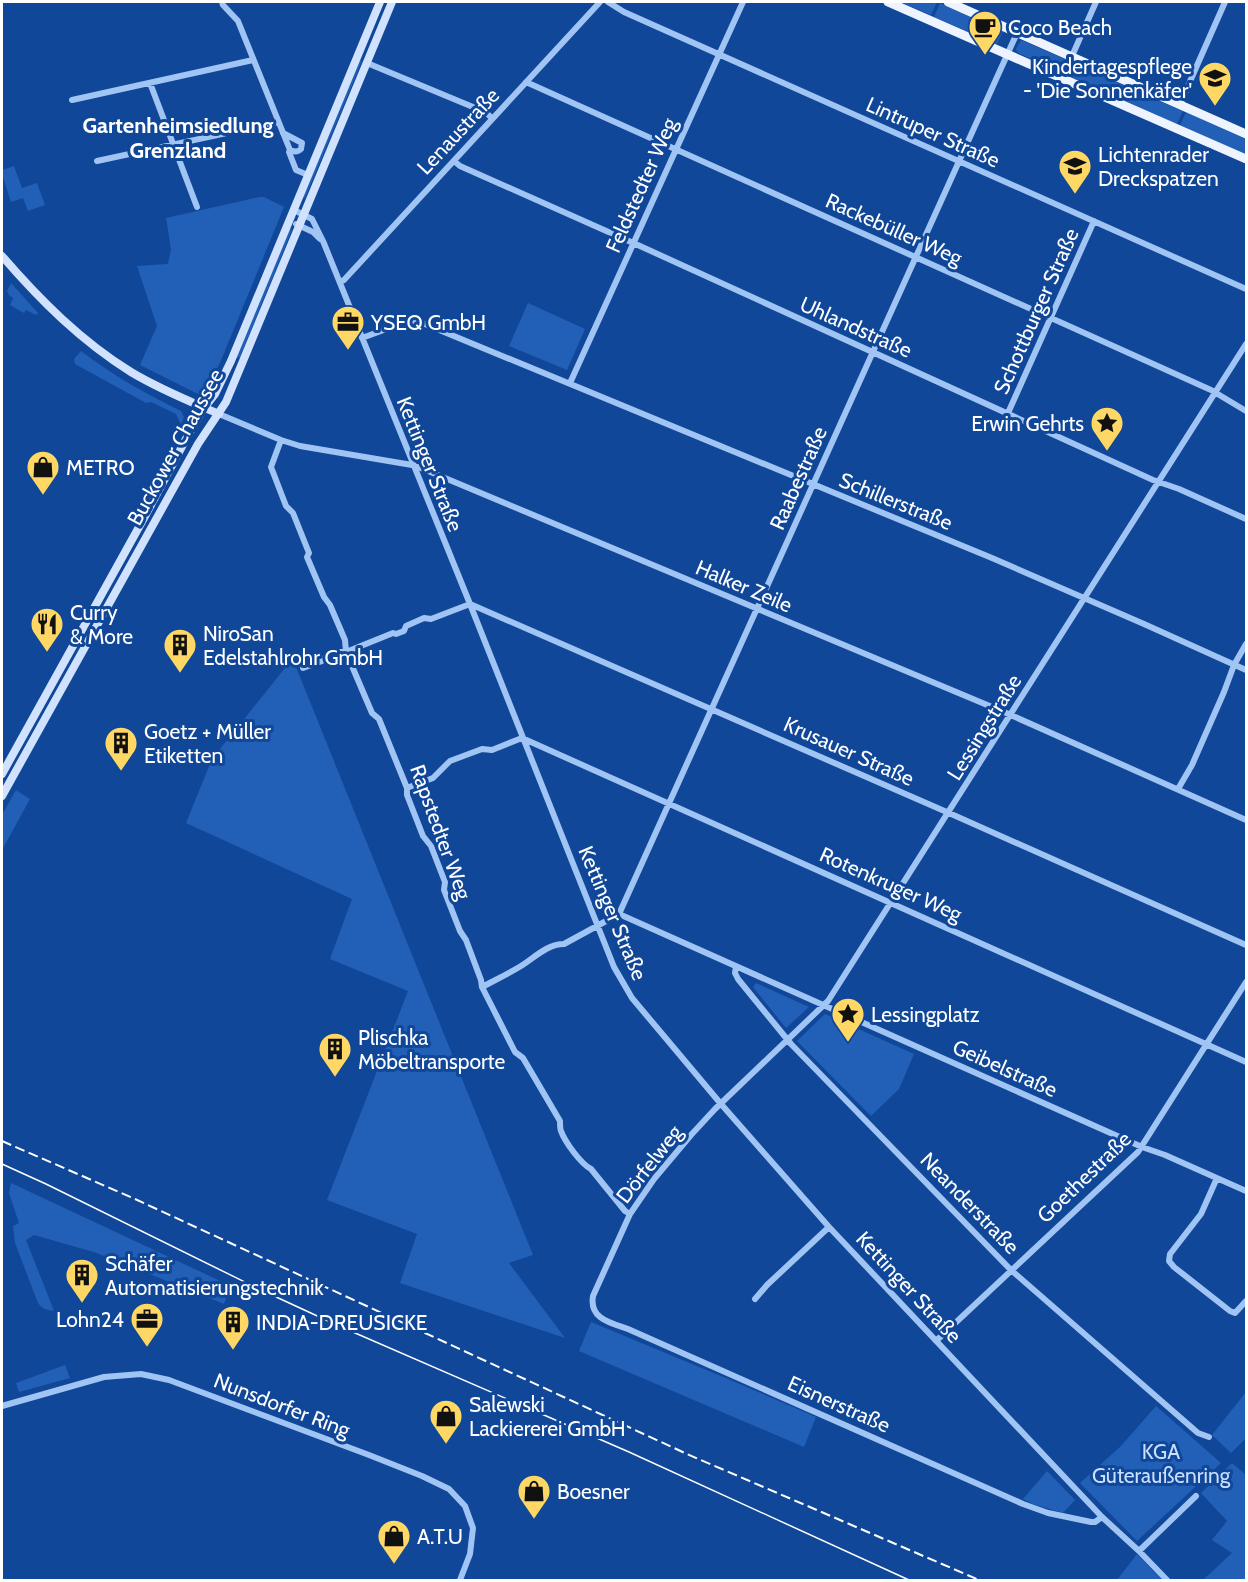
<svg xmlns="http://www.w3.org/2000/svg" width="1248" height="1582" font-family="Cabin,sans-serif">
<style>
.green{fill:#2260b7}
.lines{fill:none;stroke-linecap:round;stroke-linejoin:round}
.street{stroke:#a0c4f4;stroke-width:6}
.secondary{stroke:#d0e2fd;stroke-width:8}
.primary{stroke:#eef4ff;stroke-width:9}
.tram{stroke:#fff;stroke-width:1.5}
.rail{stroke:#fff;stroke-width:2;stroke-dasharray:10 4.5;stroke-linecap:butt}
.labels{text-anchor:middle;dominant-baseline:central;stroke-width:6;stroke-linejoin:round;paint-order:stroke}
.poi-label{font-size:21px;fill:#fff;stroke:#104798;text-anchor:start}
.street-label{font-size:21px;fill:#fff;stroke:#104798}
.park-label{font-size:21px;fill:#c8dffe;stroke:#104798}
.neighbourhood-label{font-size:22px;font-weight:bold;fill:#fff;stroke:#104798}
</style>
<rect width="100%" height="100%" fill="#104798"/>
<path class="green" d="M900,2H937L931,15Z
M940,3L1003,31L997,44L934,17Z
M1021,40L1183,111L1177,124L1018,53L1016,49Z
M359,60L362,61L305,198L302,197Z
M1186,112L1246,139V155L1180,125Z
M14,166L22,188L37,183L45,205L28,211L23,198L11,202L2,174V170Z
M259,197H264L284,207L222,358L205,393L200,395L140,365L157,326L137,266L168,264L171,249L166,218Z
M290,228L292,230L240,357L237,358L236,357Z
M11,283L38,313L36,315L26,310L24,313L10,305L13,298L9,295L7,291Z
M528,303L585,329L567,370L509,346Z
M81,351C112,375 146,394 181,411L184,417L181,425L176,414L151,402L146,403L75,364L74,359Z
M294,662L533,1255L509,1263L565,1338L400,1283L417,1234L327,1200L408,991L330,959L352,899L186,823L212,759L285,668Z
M16,790L30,799L2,850V815Z
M756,983L809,1007L786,1028L753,987Z
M825,1014L914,1054L899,1089L871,1116L797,1041Z
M11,1183L231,1286L224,1304L97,1253L34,1235L26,1240L54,1311C47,1310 42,1309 38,1303L15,1243L13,1226L19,1223L9,1193Z
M591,1322L728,1379L816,1417L804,1447L579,1351Z
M65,1365L70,1378L19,1392L16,1383Z
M1246,1392V1438L1231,1453L1212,1435Z
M1156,1406L1221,1463L1137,1541L1080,1483L1121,1446Z
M1232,1463L1246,1475V1580H1203L1232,1553L1212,1540L1227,1521L1201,1493Z
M1047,1471L1075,1500L1063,1513L1033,1504L1023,1499Z
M1137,1554L1162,1580H1117Z"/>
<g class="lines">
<path class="street" d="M222,2L223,5L238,21L290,150L289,152L296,170L308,175
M608,2L624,12L1246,289
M367,63L485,112L492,118
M1061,76L1070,72L1072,66V56L1096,2
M526,82L1211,390L1246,411
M150,83L197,207
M72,100L253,60
M1180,104L1225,2
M283,133L302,143L301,149C298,152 294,152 290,150
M97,161L278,122
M454,161L460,166L640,246L1153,480L1179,489L1246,519
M294,210L312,219L323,241L470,604L614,967L632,998L721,1104L829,1227L1102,1517L1139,1551L1167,1580
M296,224L313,232L320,239
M340,282L344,280L600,2
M362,338L408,321L420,322L992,558L1144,624L1246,670
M570,383L743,2
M1008,413L1094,221
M219,414L281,440L300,446L412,465L421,468L1004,712L1246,820
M281,440L271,467L286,506L293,513L309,553L307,557L324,597L330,605L345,640L346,652L372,713L379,719L407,788V795L423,836L431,846L445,882L444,890L460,931L466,940L481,980L482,987L515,1052L523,1058L560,1121C560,1124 560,1129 561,1131C565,1142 581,1164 591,1169L625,1211L630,1214
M470,604L949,813L1246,945
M303,668L322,661L325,657L337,652H346L393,633L396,634L404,631L406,626L424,618L431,619L470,604
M407,788L433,778L450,761L482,749L492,750L522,738L1246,1062
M1178,789L1192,765L1224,692L1234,665L1246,644
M619,914L1142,1147L1165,1155L1246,1191
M736,966L735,973L738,979L791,1044L1011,1270L1198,1433L1209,1437
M482,987C495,980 508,974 521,966C534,958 547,944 564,944L619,914L1017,33
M1217,1178L1201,1214L1170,1254L1169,1261L1174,1267L1230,1311L1235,1313L1246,1301
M755,1299L767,1285L829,1227
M936,1341L1138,1152L1246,982
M2,1406L104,1377L141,1374L169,1380L369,1455L422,1476L449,1489L465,1506L473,1528L470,1554L460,1580
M1102,1517L1095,1522H1091L1048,1513L1023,1504L628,1329C611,1323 589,1319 593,1296L630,1214L654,1179L691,1135L715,1109L828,1001L1246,344
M1139,1551L1196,1496"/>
<path class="secondary" d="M2,256C40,300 81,341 131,372C159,389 189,401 219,414
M2,774L144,518L187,437L204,408L215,394L231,361L380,2
M2,796L198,444L226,402L392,2"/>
<path class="primary" d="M888,2L1246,159
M948,2L1246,134"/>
<path class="tram" d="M2,1164L46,1184L261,1290L339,1326L629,1452L909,1580"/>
<path class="rail" d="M2,1141L135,1199L687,1454L979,1580"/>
</g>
<defs>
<g id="cafe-pin" transform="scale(1.725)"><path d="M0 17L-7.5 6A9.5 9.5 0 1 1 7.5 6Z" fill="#ffd764" stroke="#104798"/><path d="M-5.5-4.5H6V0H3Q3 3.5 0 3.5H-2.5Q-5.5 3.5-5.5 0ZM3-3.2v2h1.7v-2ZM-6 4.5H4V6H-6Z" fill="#111"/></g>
<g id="school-pin" transform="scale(1.725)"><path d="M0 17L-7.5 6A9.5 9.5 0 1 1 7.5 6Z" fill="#ffd764" stroke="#104798"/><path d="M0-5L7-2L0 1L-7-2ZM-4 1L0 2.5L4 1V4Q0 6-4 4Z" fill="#111"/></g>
<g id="office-pin" transform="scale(1.725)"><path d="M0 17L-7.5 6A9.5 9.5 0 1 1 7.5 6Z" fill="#ffd764" stroke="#104798"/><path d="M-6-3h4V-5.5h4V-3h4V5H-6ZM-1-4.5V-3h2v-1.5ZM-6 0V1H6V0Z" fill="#111"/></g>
<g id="sight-pin" transform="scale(1.725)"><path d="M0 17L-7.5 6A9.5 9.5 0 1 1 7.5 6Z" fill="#ffd764" stroke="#104798"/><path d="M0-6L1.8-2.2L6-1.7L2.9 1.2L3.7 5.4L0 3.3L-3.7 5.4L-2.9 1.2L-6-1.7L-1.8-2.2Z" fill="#111"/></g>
<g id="shop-pin" transform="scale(1.725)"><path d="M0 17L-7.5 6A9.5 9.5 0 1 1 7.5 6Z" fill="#ffd764" stroke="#104798"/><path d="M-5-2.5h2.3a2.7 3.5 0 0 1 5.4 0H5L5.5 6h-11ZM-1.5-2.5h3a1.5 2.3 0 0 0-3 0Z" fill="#111"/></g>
<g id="restaurant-pin" transform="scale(1.725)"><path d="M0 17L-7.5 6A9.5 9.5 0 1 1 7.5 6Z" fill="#ffd764" stroke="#104798"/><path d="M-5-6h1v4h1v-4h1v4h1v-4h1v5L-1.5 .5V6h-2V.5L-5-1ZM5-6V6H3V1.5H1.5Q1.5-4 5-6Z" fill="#111"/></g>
<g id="building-pin" transform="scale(1.725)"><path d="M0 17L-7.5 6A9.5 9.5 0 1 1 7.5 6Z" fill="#ffd764" stroke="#104798"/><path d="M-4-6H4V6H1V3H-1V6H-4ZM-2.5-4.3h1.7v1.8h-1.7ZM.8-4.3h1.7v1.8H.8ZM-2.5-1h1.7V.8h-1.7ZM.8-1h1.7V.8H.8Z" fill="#111"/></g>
</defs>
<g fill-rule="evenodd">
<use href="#cafe-pin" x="985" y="27"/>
<use href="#school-pin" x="1215" y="78"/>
<use href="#school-pin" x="1075" y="166"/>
<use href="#office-pin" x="348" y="322"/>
<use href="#sight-pin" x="1107" y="423"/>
<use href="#shop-pin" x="43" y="467"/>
<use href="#restaurant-pin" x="47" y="624"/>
<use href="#building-pin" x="180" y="645"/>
<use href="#building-pin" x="121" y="743"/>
<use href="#sight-pin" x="848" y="1014"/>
<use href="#building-pin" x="335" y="1049"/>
<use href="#building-pin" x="82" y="1275"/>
<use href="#office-pin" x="147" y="1319"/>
<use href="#building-pin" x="233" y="1322"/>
<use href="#shop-pin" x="446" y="1416"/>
<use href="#shop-pin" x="534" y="1491"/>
<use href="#shop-pin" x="394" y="1536"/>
</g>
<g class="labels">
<g class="poi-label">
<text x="1008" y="27">Coco Beach</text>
<text x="1192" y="66" text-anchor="end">Kindertagespflege<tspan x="1192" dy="24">- 'Die Sonnenkäfer'</tspan></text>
<text x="1098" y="154">Lichtenrader<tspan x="1098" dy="24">Dreckspatzen</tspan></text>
<text x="371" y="322">YSEQ GmbH</text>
<text x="1084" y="423" text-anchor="end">Erwin Gehrts</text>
<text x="66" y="467">METRO</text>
<text x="70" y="612">Curry<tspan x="70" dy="24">&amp; More</tspan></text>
<text x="203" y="633">NiroSan<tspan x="203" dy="24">Edelstahlrohr GmbH</tspan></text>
<text x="144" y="731">Goetz + Müller<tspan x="144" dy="24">Etiketten</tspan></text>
<text x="871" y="1014">Lessingplatz</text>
<text x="358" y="1037">Plischka<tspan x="358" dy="24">Möbeltransporte</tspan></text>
<text x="105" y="1263">Schäfer<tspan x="105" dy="24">Automatisierungstechnik</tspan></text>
<text x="124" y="1319" text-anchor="end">Lohn24</text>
<text x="256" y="1322">INDIA-DREUSICKE</text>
<text x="469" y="1404">Salewski<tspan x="469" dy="24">Lackiererei GmbH</tspan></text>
<text x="557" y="1491">Boesner</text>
<text x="417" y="1536">A.T.U</text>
</g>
<g class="street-label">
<text transform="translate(458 131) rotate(-47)">Lenaustraße</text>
<text transform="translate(933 132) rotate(24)">Lintruper Straße</text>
<text transform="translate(641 185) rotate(-66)">Feldstedter Weg</text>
<text transform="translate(894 229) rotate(24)">Rackebüller Weg</text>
<text transform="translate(1036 311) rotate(-66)">Schottburger Straße</text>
<text transform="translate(856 327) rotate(24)">Uhlandstraße</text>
<text transform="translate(175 447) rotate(-61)">Buckower Chaussee</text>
<text transform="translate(430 464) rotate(68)">Kettinger Straße</text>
<text transform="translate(798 478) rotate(-66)">Raabestraße</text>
<text transform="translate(896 501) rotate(22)">Schillerstraße</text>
<text transform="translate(744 586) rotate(23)">Halker Zeile</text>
<text transform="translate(984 727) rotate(-58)">Lessingstraße</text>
<text transform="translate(849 751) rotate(24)">Krusauer Straße</text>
<text transform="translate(441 832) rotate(70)">Rapstedter Weg</text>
<text transform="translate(891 884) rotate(24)">Rotenkruger Weg</text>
<text transform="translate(613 913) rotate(67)">Kettinger Straße</text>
<text transform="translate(1005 1068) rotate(24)">Geibelstraße</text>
<text transform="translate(649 1164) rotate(-52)">Dörfelweg</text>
<text transform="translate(1084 1177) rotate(-44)">Goethestraße</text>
<text transform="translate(970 1203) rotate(46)">Neanderstraße</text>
<text transform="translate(909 1287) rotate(47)">Kettinger Straße</text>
<text transform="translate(839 1404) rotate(24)">Eisnerstraße</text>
<text transform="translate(282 1405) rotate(21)">Nunsdorfer Ring</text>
</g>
<g class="park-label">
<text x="1161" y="1451">KGA<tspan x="1161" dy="24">Güteraußenring</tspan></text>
</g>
<g class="neighbourhood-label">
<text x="178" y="125">Gartenheimsiedlung<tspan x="178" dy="25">Grenzland</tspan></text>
</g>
</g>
<rect width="1248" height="1582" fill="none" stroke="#ffffff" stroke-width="6"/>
</svg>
